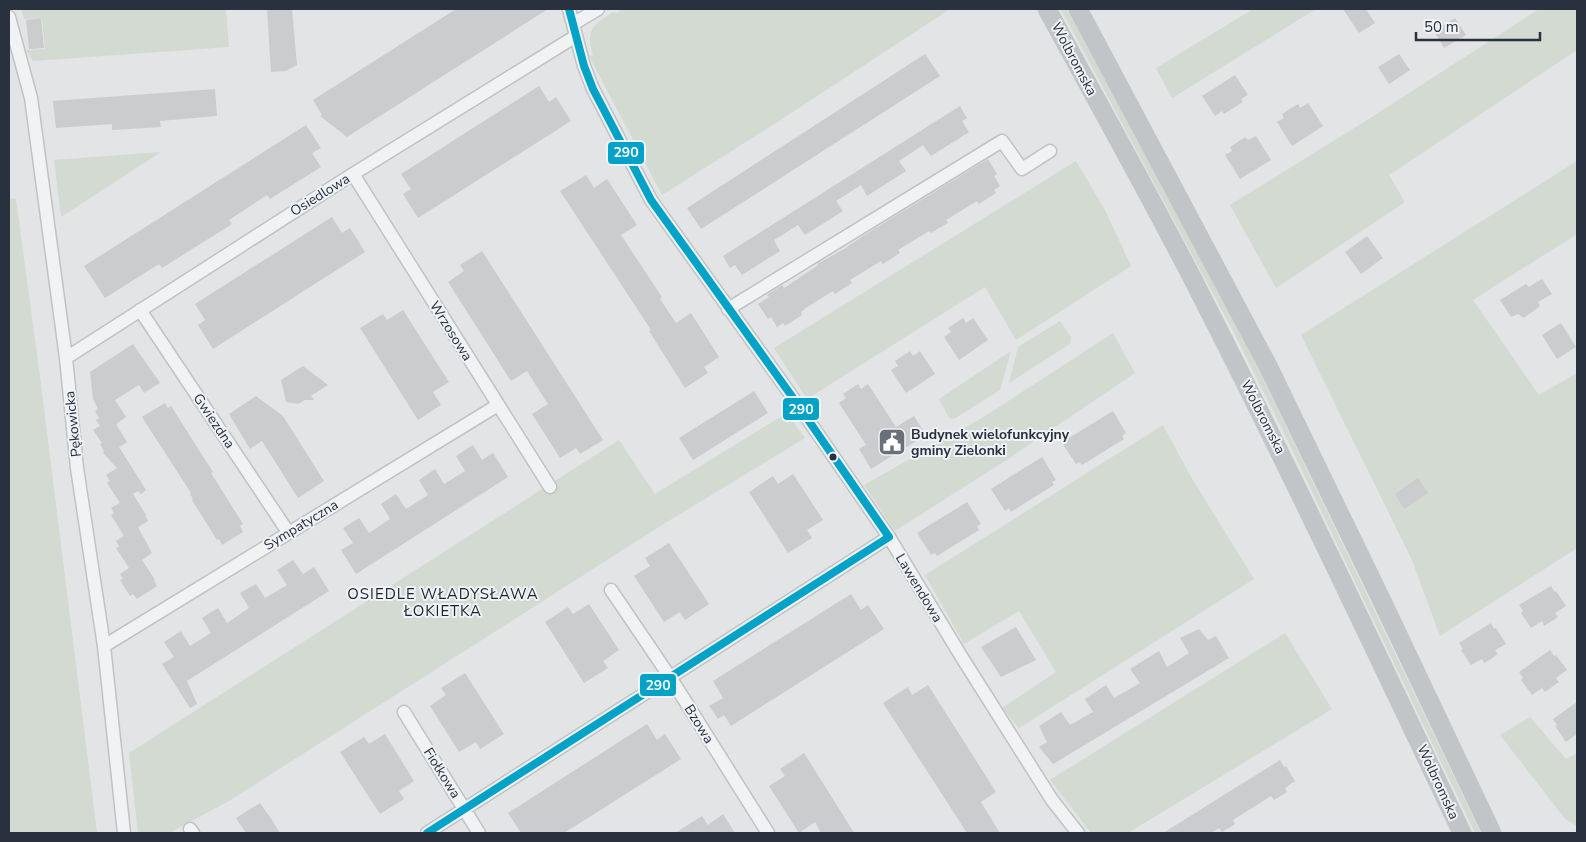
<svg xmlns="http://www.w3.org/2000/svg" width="1586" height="842" font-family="'Nunito Sans',sans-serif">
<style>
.green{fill:#d2dad2}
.building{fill:#caccce}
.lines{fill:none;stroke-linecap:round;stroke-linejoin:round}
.minor-casing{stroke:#c0c2c4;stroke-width:15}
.minor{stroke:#f0f2f3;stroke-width:12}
.secondary{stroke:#c2c5c8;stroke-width:19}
.bus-1-casing{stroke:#eff2f6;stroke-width:11}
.bus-1{stroke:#02a3c7;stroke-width:8}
.bus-dot{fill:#29313e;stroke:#eff2f6;stroke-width:2}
.labels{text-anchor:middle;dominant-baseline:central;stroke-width:4;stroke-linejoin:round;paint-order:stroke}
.street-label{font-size:14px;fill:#29313e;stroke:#eff2f6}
.poi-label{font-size:14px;font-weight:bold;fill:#29313e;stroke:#eff2f6;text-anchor:start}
.neighbourhood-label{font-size:15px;letter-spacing:1px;fill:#1c222f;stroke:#eff2f6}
.line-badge{stroke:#eff2f6;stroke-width:2}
.badge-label{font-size:14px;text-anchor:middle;font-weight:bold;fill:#fff}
</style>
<rect width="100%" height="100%" fill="#e2e4e6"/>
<path class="green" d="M21,9H226L229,47L33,61L26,50L45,49L42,18L24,19Z
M622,9H950L779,121L662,195L589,56L593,55C585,30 593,25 613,12L617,13Z
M1061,9H1067L1250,351L1481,833H1475L1284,433L1235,335Z
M1253,9H1316L1172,98L1156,68Z
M1539,9H1577V50L1389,175L1405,202L1276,288L1230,205L1372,117Z
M161,152L61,217L54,160Z
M1076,161L1105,210L1131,266L1016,340L985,287L807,399L774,348Z
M1577,161V234L1473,300L1539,395L1577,373V548L1440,636L1412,560L1301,335Z
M9,198L16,199L39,369L97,833H9Z
M1060,321L1071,337L1070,344L1009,383L1018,347Z
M1113,333L1135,373L1005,461L895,531L864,485L982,418Z
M1011,351L1000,390L954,419L949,418L939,399Z
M787,413L805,438L662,525L229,801L169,833H138L129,753L619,440L655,494Z
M1163,425L1191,477L1254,579L1019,728L1002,708L1056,672L1019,611L964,644L925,575Z
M1285,633L1332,709L1128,833H1091L1050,780Z
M1530,717L1566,759L1577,753V826L1566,820L1500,735Z"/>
<path class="building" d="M267,9H292L297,65L286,71L271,72Z
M456,9H548L347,137L320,116L322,115L313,100Z
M1343,9H1366L1375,23L1359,33Z
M41,18L44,48L29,49L26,20Z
M1455,18L1466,35L1444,48L1434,31Z
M925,54L940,76L701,229L687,208Z
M1399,54L1410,70L1389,84L1378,67Z
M1235,75L1248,95L1241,99L1243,102L1224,114L1222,111L1215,116L1202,96Z
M539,86L549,102L556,97L571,121L418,218L403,194L411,189L401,174Z
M215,89L217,116L160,121L161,127L112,130V124L56,128L53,101Z
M1308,103L1323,126L1292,146L1277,122L1284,118L1282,114L1298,104L1300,108Z
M960,106L967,118L962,121L969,132L931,156L923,145L899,161L906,171L867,196L861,185L850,192L836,201L843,211L805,235L798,225L774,240L780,251L742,275L735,265L730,268L723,256Z
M306,125L321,148L312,153L321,167L270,199L267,195L229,220L232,224L162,268L159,264L105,298L84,266Z
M1256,136L1271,160L1240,179L1225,155L1232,151L1230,147L1245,137L1248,140Z
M988,159L997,174L994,176L1000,186L994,190L996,193L979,204L977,201L946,220L948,223L939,228L931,233L929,231L898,250L900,253L883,264L881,261L850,280L852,283L835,294L833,291L806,308L801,312L802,315L785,326L783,323L777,327L771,317L768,319L758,304L769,297L767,295L782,285L784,288L808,272L818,265L817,264L844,249L866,234Z
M586,175L594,188L607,179L637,225L621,235L662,297L660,299L676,323L691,313L719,357L704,367L708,373L685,388L649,331L651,330L560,191Z
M332,217L342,233L350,228L365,252L213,349L198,325L205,320L195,304Z
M1367,236L1383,258L1361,274L1345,252Z
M482,251L603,440L580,454L576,448L560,458L532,414L548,404L537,387L527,371L511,381L448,282L464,271L460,265Z
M1542,279L1552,294L1538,302L1540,306L1524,318L1518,314L1511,317L1500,300L1526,284L1529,287Z
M403,310L449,382L433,392L441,405L418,420L360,328L383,314L387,320Z
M963,318L966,323L973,318L988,340L959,360L944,337L951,332L948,328Z
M1561,323L1576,347L1557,359L1542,335Z
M133,344L160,383L144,393L139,385L115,400L126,417L116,424L127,442L119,447L146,490L141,494L138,491L133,494L146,515H145L148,521L138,527L152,553L142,560L155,580H154L157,586L137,599L133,594L130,596L120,580L123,579L120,574L129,568L116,548L119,546L116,541L124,536L111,515L114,513L111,508L120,503L107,483L110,481L106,475L117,468L103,453L104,451L100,444L102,443L93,430L100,426L96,420L99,418L95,411L98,409L93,399L90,372Z
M910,351L913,356L920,351L935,374L906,393L891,370L898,366L895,361Z
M303,366L328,385L311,396L314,400H305L298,404L286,402L281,380Z
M858,384L861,389L868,384L896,427L914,416L926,435L871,469L859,449L866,445L839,403L846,398L843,394Z
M754,391L768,413L693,460L679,438Z
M256,396L283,416L324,481L298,498L262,441L250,449L229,414Z
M165,403L168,408L171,406L213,472L211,473L243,524L240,526L243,532L222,545L219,539L217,540L192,500L193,499L190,494L191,493L142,417Z
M1113,411L1126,433L1122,436L1124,439L1082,465L1080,462L1076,464L1064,446V441Z
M473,445L482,460L493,453L508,477L356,574L341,550L353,543L343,528L359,518L369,533L390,519L381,504L396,494L406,509L428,495L419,480L435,469L444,484L465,471L456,456Z
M1042,457L1056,480L1052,482L1054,485L1011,512L1009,508L1005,511L991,489Z
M793,474L823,520L807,530L812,538L788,553L749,492L773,476L778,484Z
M1418,478L1428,493L1404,509L1395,494Z
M967,502L981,524L977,526L979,530L937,556L935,553L931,555L917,533Z
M669,543L709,604L685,620L680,612L664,622L634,576L650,566L645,558Z
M293,560L303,574L314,567L329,591L187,681L197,704L190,708L162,664L174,657L164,642L181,631L190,646L211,633L202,618L218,608L227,623L249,608L240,593L256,584L265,598L287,585L277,570Z
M1551,586L1555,592L1556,591L1566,606L1555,613L1558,617L1544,626L1542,621L1531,628L1521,613L1523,611L1519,605Z
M851,594L861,610L868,605L884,629L731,726L724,715L718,719L709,706L723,698L713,681Z
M589,604L619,650L603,661L608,668L584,683L545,622L568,607L573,614Z
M1491,623L1494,629L1496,628L1506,644L1495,650L1498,654L1491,659L1484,663L1482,659L1471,665L1461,650L1463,649L1459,643Z
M1016,627L1036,660L1001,677L981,647Z
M1199,629L1208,640L1216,636L1229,658L1053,764L1039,747L1047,742L1039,726L1061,712L1070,725L1093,712L1085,699L1106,685L1114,698L1140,683L1130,669L1159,651L1167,667L1189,653L1180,638Z
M1550,650L1554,656L1556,655L1567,670L1556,678L1559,682L1545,692L1542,688L1532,695L1521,680L1523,678L1519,672Z
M465,673L504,734L480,749L476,742L459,752L430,706L446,695L441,688Z
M928,685L996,792L981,802L1000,833H967L883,703L908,687L912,695Z
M1577,702V734L1566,742L1555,726L1557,725L1553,719Z
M647,724L657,740L665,734L681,759L564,833H521L508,813Z
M385,734L414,781L399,791L404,799L380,814L340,752L364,737L369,744Z
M804,753L848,823L854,833H821L815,822L799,833L769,786L785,776L780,769Z
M1280,760L1284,767L1286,766L1295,781L1285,788L1287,792L1274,800L1271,796L1233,820L1235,824L1222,832L1219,828L1211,833H1163Z
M260,803L272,820L280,833H246L236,818Z
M723,814L735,833H675L702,816L708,825Z"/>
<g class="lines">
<g class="minor-casing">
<path id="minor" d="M569,9L584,66L593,89L651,200L791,395L889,537L961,656L1052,800L1078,833
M9,17L31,98L66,358L77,468L104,646L124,833
M573,24L598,9
M353,174L550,487
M728,309L1002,141L1022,169L1050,151
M140,310L288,532
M66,358L353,174L576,36
M611,590L670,677L768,833
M104,646L498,405
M404,712L479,833
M190,829L193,833
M427,833L889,537"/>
</g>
<use href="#minor" class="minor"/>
<path class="secondary" d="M1047,9C1100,107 1155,204 1205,303C1294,478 1378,656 1462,833
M1078,9L1267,364L1382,601L1492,833"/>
<g class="bus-1-casing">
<path id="bus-1" d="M569,9L584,66L593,89L651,200L791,395L889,537
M427,833L889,537"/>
</g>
<use href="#bus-1" class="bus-1"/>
</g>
<defs>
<g id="civic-square" transform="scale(1.4375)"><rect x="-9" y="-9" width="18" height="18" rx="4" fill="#6a7079" stroke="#eff2f6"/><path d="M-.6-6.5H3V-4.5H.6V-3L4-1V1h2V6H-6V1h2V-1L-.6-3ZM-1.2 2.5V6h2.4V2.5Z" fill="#fff"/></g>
</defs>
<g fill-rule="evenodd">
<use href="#civic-square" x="892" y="442"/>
</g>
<circle class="bus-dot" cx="833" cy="457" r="4.5"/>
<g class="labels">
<g class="street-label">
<text transform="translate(1074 59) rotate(62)">Wolbromska</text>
<text transform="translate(320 195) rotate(-32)">Osiedlowa</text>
<text transform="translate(451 331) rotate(58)">Wrzosowa</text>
<text transform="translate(1263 417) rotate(63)">Wolbromska</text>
<text transform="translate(214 421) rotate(56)">Gwiezdna</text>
<text transform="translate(73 424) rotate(-96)">Pękowicka</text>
<text transform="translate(301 525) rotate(-31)">Sympatyczna</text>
<text transform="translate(919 588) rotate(59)">Lawendowa</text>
<text transform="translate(699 724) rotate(58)">Bzowa</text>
<text transform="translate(442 773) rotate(58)">Fiołkowa</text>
<text transform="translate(1438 782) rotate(65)">Wolbromska</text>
</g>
<g class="poi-label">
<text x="911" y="434">Budynek wielofunkcyjny<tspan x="911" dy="16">gminy Zielonki</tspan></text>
</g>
<g class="neighbourhood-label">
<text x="443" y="594">OSIEDLE WŁADYSŁAWA<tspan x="443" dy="17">ŁOKIETKA</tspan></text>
</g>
</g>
<g class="line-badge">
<rect x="607" y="141" width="38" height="24" rx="5" fill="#02a3c7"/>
<rect x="782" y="397" width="38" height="24" rx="5" fill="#02a3c7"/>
<rect x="639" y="673" width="38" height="24" rx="5" fill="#02a3c7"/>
</g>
<g class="badge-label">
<text x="626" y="157">290</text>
<text x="801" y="414">290</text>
<text x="658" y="690">290</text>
</g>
<rect width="1586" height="842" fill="none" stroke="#29313e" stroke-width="20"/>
<path d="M1416 32v8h124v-8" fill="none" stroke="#29313e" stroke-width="2.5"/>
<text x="1424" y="32" font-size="15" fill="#29313e" stroke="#eff2f6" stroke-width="4" paint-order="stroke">50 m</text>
</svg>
